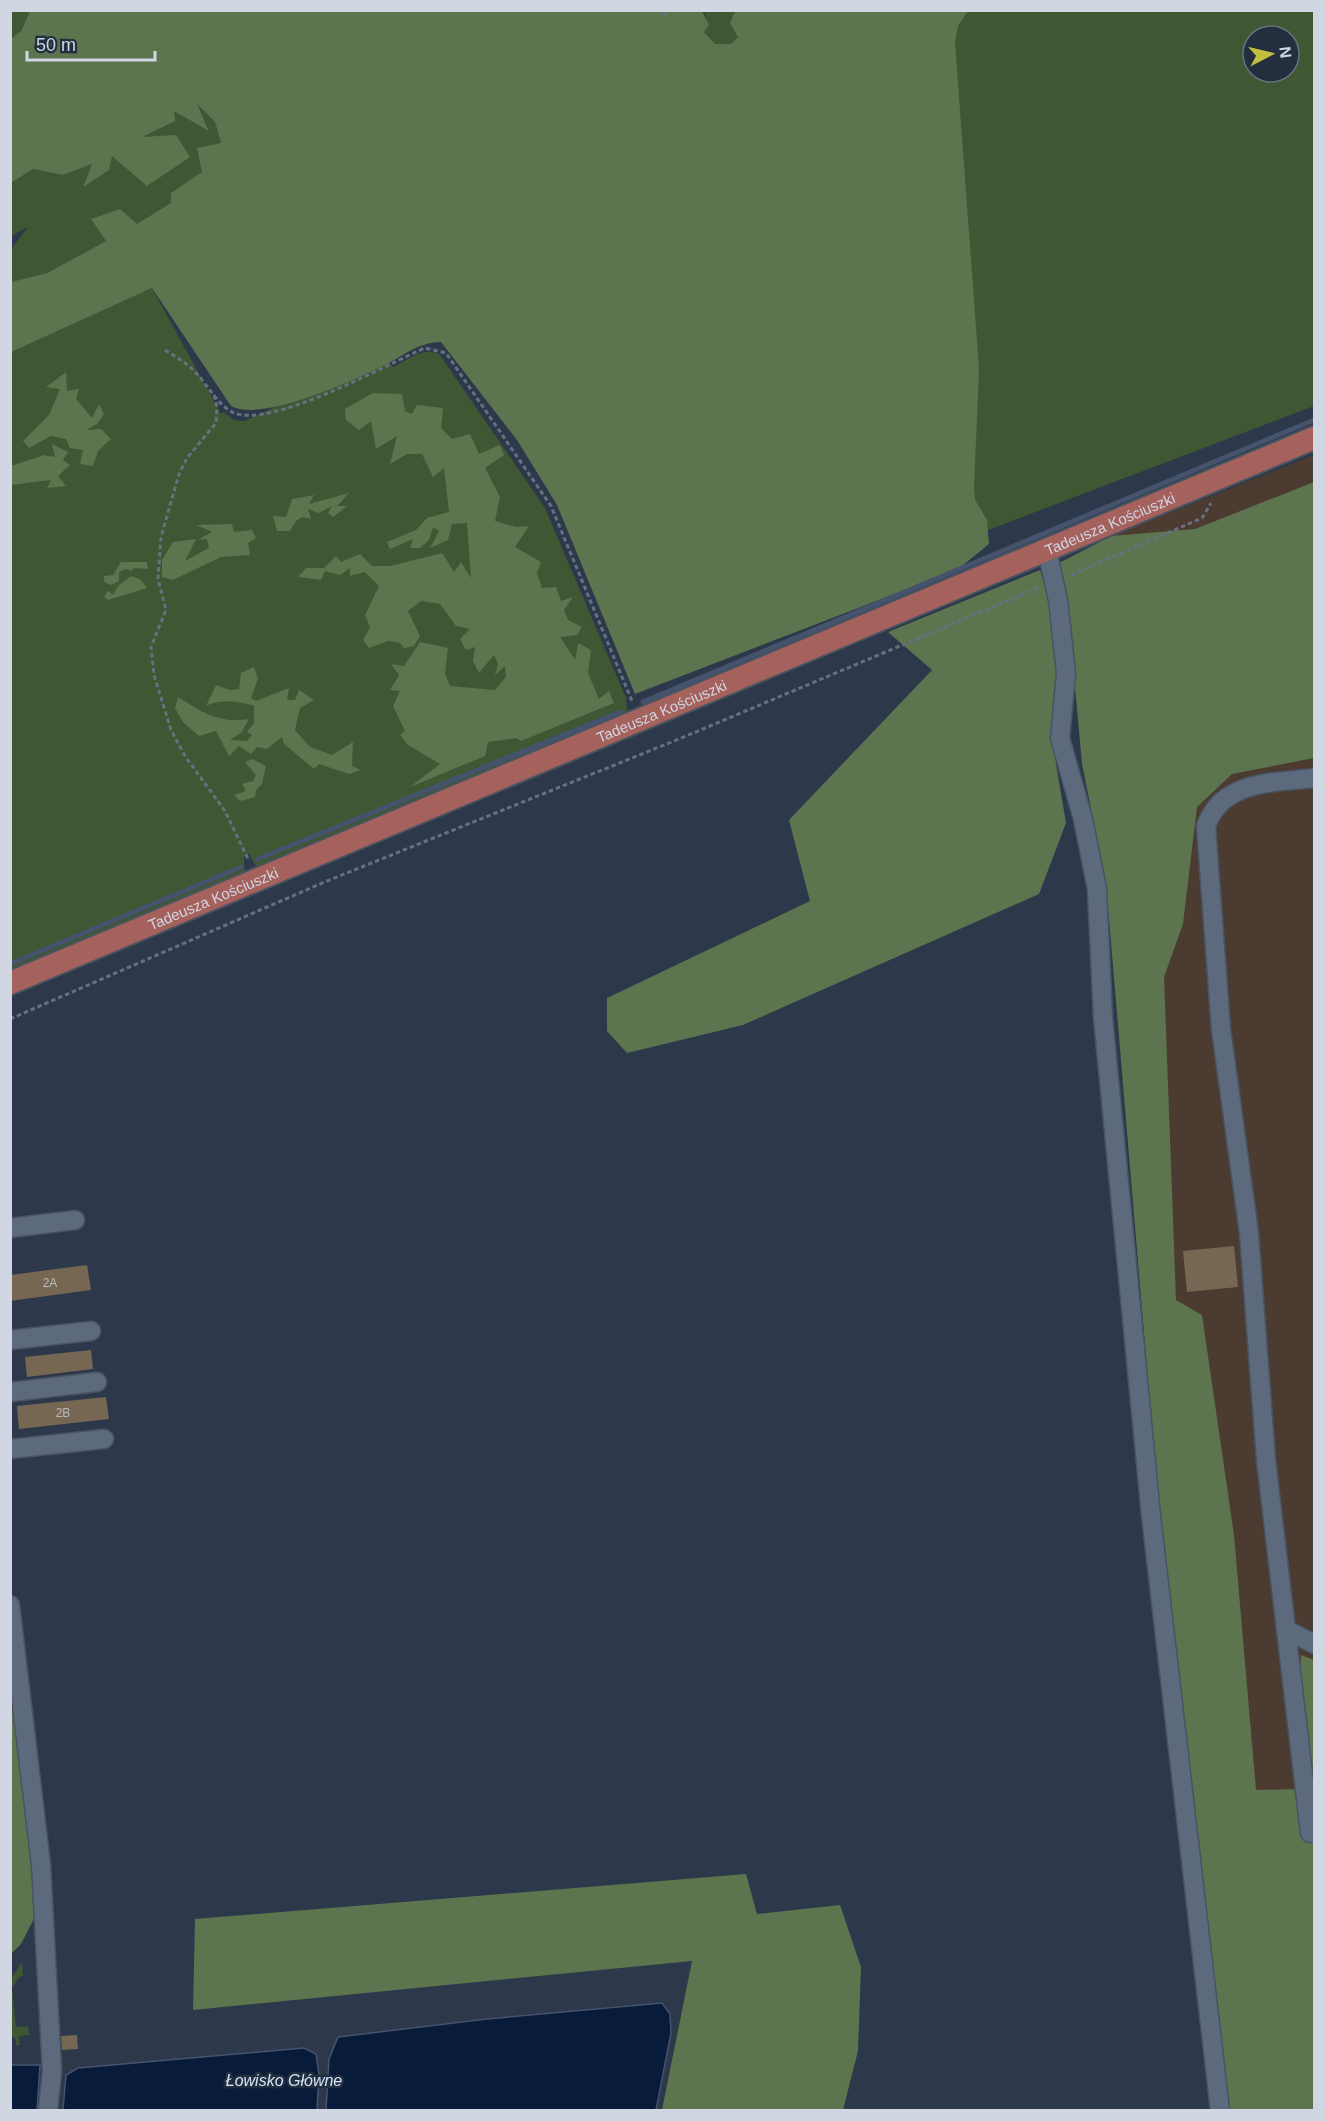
<svg xmlns="http://www.w3.org/2000/svg" width="1325" height="2121" font-family="Helvetica,sans-serif">
<style>
.industrial{fill:#4c3b31}
.green{fill:#3f5733;fill-rule:evenodd}
.forest{fill:#5c754f}
.water{fill:#091b3a;stroke:#45536d;stroke-width:1.5}
.lines{fill:none;stroke-linecap:round;stroke-linejoin:round}
.stream{stroke:#45536d;stroke-width:5}
.building{fill:#766753}
.minor-casing{stroke:#495361;stroke-width:21}
.major-casing{stroke:#495361;stroke-width:26}
.path{stroke:#677080;stroke-width:3;stroke-dasharray:4.5 3;stroke-linecap:butt}
.minor{stroke:#5d697d;stroke-width:18}
.major{stroke:#a5625d;stroke-width:22}
.labels{text-anchor:middle;dominant-baseline:central;stroke-width:5;stroke-linejoin:round;paint-order:stroke}
.number-label{font-size:12px;fill:#babbbf}
.street-label{font-size:15px;fill:#d0d7e3;stroke:#232e3f}
.water-label{font-size:16px;font-style:italic;fill:#d4e4fd;stroke:#232e3f}
</style>
<rect width="100%" height="100%" fill="#2d384a"/>
<path class="industrial" d="M1314,455V2110H1284L1135,1030L1111,536Z"/>
<path class="green" d="M11,11H30L21,31L11,39Z
M702,11H735L733,12L738,37L731,44H715L703,31L706,16Z
M961,11H1314V406L975,535L952,30ZM1253,36H1289V72H1253Z
M196,103L215,122L221,143L203,172L172,193L171,203L137,225L92,220L106,241L47,273L11,282V249L28,227L11,236V183L33,169L63,175L92,164L84,186L112,156L140,138L173,110L209,130Z
M152,288L221,414L223,412L234,420L245,421L384,356L393,367C407,360 425,345 440,355L545,508L626,698L627,711L625,715L260,867L256,866L249,854L244,856L245,873L11,972L10,352Z
M22,1962L23,1976L19,1977L12,1988L16,2027L28,2026L29,2035L19,2036L20,2045H16L15,2037H11V1978Z"/>
<path class="forest" d="M30,11H702L709,25L704,32L715,44H731L738,37L730,23L735,11H968L958,26L955,42L979,369L974,488L975,500L987,520L989,544L957,570L635,694L557,505L517,440L441,342C420,342 404,355 387,364C355,380 261,423 231,406L152,288L11,352V282L47,273L106,241L91,219L120,209L137,224L171,203V193L202,172L197,148L221,143L215,122L197,104L209,131L174,111L175,121L142,137L176,135L190,157L147,186L112,156L109,170L83,187L92,164L63,175L33,169L11,183V39L21,31Z
M66,372L67,391L79,389L76,399L92,418L99,404L104,414L97,424L86,430L101,429L111,439L98,451L93,466L80,464L83,450L70,448L66,439L51,436L29,448L23,441L49,415L60,389L46,387Z
M373,393L402,394L405,411L412,414L417,405L443,408L441,428L452,439L470,434L479,454L500,445L504,455L485,468L500,497L495,521L516,527L529,526L515,547L541,562L537,573L542,588L556,587L561,601L573,597L564,610L568,620L582,627L577,635L560,637L575,660L578,643L591,650L588,673L599,699L609,691L614,703L521,741L517,738L488,742L485,756L410,787L440,764L408,745L400,735L405,731L393,706L400,691L390,690L399,675L391,664L404,666L420,642L448,648L445,674L450,686L495,690L506,677L505,666L495,675L498,664L494,655L479,673L473,661L475,647L466,650L460,639L470,629L456,626L440,604L421,601L408,611L420,636L414,646L404,648L400,643L388,641L369,648L363,640L370,627L365,615L379,586L365,572L350,576V568L340,575L325,571L321,580L298,577L306,568H324L336,556L341,562L360,554L372,566H390L442,553L454,572L461,562L471,578L467,523L452,524L448,540L430,548L439,531L433,527L429,540L420,548H410L413,539L390,549L387,542L416,530L427,518L449,512L444,468L433,477L422,454H407L390,464L397,436L376,449L371,421L359,430L346,420L345,409Z
M52,444L68,452L63,460L70,465L58,476L66,486L47,488L51,480L11,485V466L44,455L55,457Z
M1314,482V758L1232,774L1197,807L1183,924L1164,977L1176,1300L1202,1315L1234,1535L1256,1790L1298,1789L1301,1655L1314,1660V2110H1224L1169,1629L1106,883L1082,764L1066,588L1059,563L1111,536L1195,529Z
M349,493L337,506H347L333,517L328,513L332,506L319,513L308,509L311,519L302,517L296,521L290,531H277L273,516L286,517L292,499L314,495L309,504Z
M232,524L234,532L252,530L256,538L248,543L250,555L221,557L173,580L162,577V560L173,542L196,539L185,561L209,548L207,539L198,540L212,532L196,525Z
M121,562H147L148,569L134,568L131,571L126,569L119,572V581L111,585L104,582V576L113,575Z
M1040,570L1049,600L1059,669L1054,724L1056,764L1066,823L1039,894L743,1025L627,1053L607,1031V998L810,901L789,820L932,670L888,632Z
M131,576L140,579L147,588L108,600L104,597L108,591L113,595L118,586Z
M254,667L258,679L251,698L256,701L289,688L287,700H295L299,690L314,700L300,708L295,730L310,747L332,755L353,742L352,766L361,770L349,774L319,764L314,769L284,744L282,737L267,749L257,747L251,754L239,746L229,756L216,731L199,736L183,722L175,708L178,697C202,712 219,724 249,719L242,732L230,740L247,741L252,735L247,732L254,723V706C242,701 218,699 206,706L216,685L230,690L239,689L241,673Z
M252,759L266,766L262,784L256,790L255,797L240,801L234,795L246,791L242,784L253,781L256,775L245,762Z
M10,1665L48,1891L21,1944L11,1954Z
M746,1874L757,1914L840,1905L861,1967L858,2051L843,2110H662L692,1961L193,2010L195,1919Z"/>
<path class="water" d="M662,2003L670,2014L671,2033L656,2110H326L329,2059L338,2037L487,2019Z
M304,2048L316,2054L319,2074L317,2110H63L66,2075L78,2068Z
M11,2065H40L37,2110H11Z"/>
<g class="lines">
<path class="stream" d="M643,702L1314,420
M258,859L620,712
M10,964L241,867"/>
</g>
<path class="building" d="M1234,1246L1238,1287L1187,1292L1183,1251Z
M87,1265L91,1290L10,1301V1275Z
M91,1350L93,1369L27,1377L25,1357Z
M106,1397L109,1419L19,1429L17,1406Z
M77,2035L78,2049L62,2050L61,2036Z"/>
<g class="lines">
<g class="minor-casing">
<path id="minor" d="M1047,550L1058,600L1066,673L1060,738L1083,819L1097,889L1103,1017L1151,1515L1220,2110
M1314,778C1274,783 1222,780 1206,826L1221,1029L1249,1233L1266,1460L1310,1833H1314
M10,1228L75,1220
M10,1340L91,1331
M10,1392L97,1382
M10,1449L104,1439
M10,1605L41,1865L52,2071L48,2110
M1287,1630L1314,1644"/>
</g>
<g class="major-casing">
<g id="major">
<path id="s1" d="M10,983L1314,438"/>
</g>
</g>
<path class="path" d="M664,16L666,10
M165,350C176,357 187,363 195,372C207,384 217,404 232,412C268,431 387,364 425,348L446,353L551,506L632,701
M214,395L217,407L216,423L187,458L179,474L161,537L158,579L166,610L151,647L154,675L171,730L185,756L225,811L249,861
M1071,575L1202,518L1211,503
M10,1019L327,881L679,739L1040,587"/>
<use href="#minor" class="minor"/>
<use href="#major" class="major"/>
</g>
<g class="labels">
<g class="number-label">
<text x="50" y="1283">2A</text>
<text x="63" y="1413">2B</text>
</g>
<g class="street-label">
<text stroke="none"><textPath href="#s1" startOffset="1192">Tadeusza Kościuszki</textPath></text>
<text stroke="none"><textPath href="#s1" startOffset="706">Tadeusza Kościuszki</textPath></text>
<text stroke="none"><textPath href="#s1" startOffset="220">Tadeusza Kościuszki</textPath></text>
</g>
<g class="water-label">
<text x="284" y="2080">Łowisko Główne</text>
</g>
</g>
<rect width="1325" height="2121" fill="none" stroke="#d0d7e3" stroke-width="24"/>
<g transform="translate(1271 54) rotate(83)"><circle r="28" fill="#232e3f" stroke="#687281" stroke-width="1.5"/>
<path d="M0-4.5L10 22L0 15L-10 22Z" fill="#c1be40"/>
<text y="-9" font-size="16" font-weight="bold" text-anchor="middle" fill="#d0d7e3">N</text>
</g>
<path d="M27 51v9h128v-9" fill="none" stroke="#d0d7e3" stroke-width="3"/>
<text x="36" y="51" font-size="18" fill="#d0d7e3" stroke="#232e3f" stroke-width="4.5" paint-order="stroke">50 m</text>
</svg>
